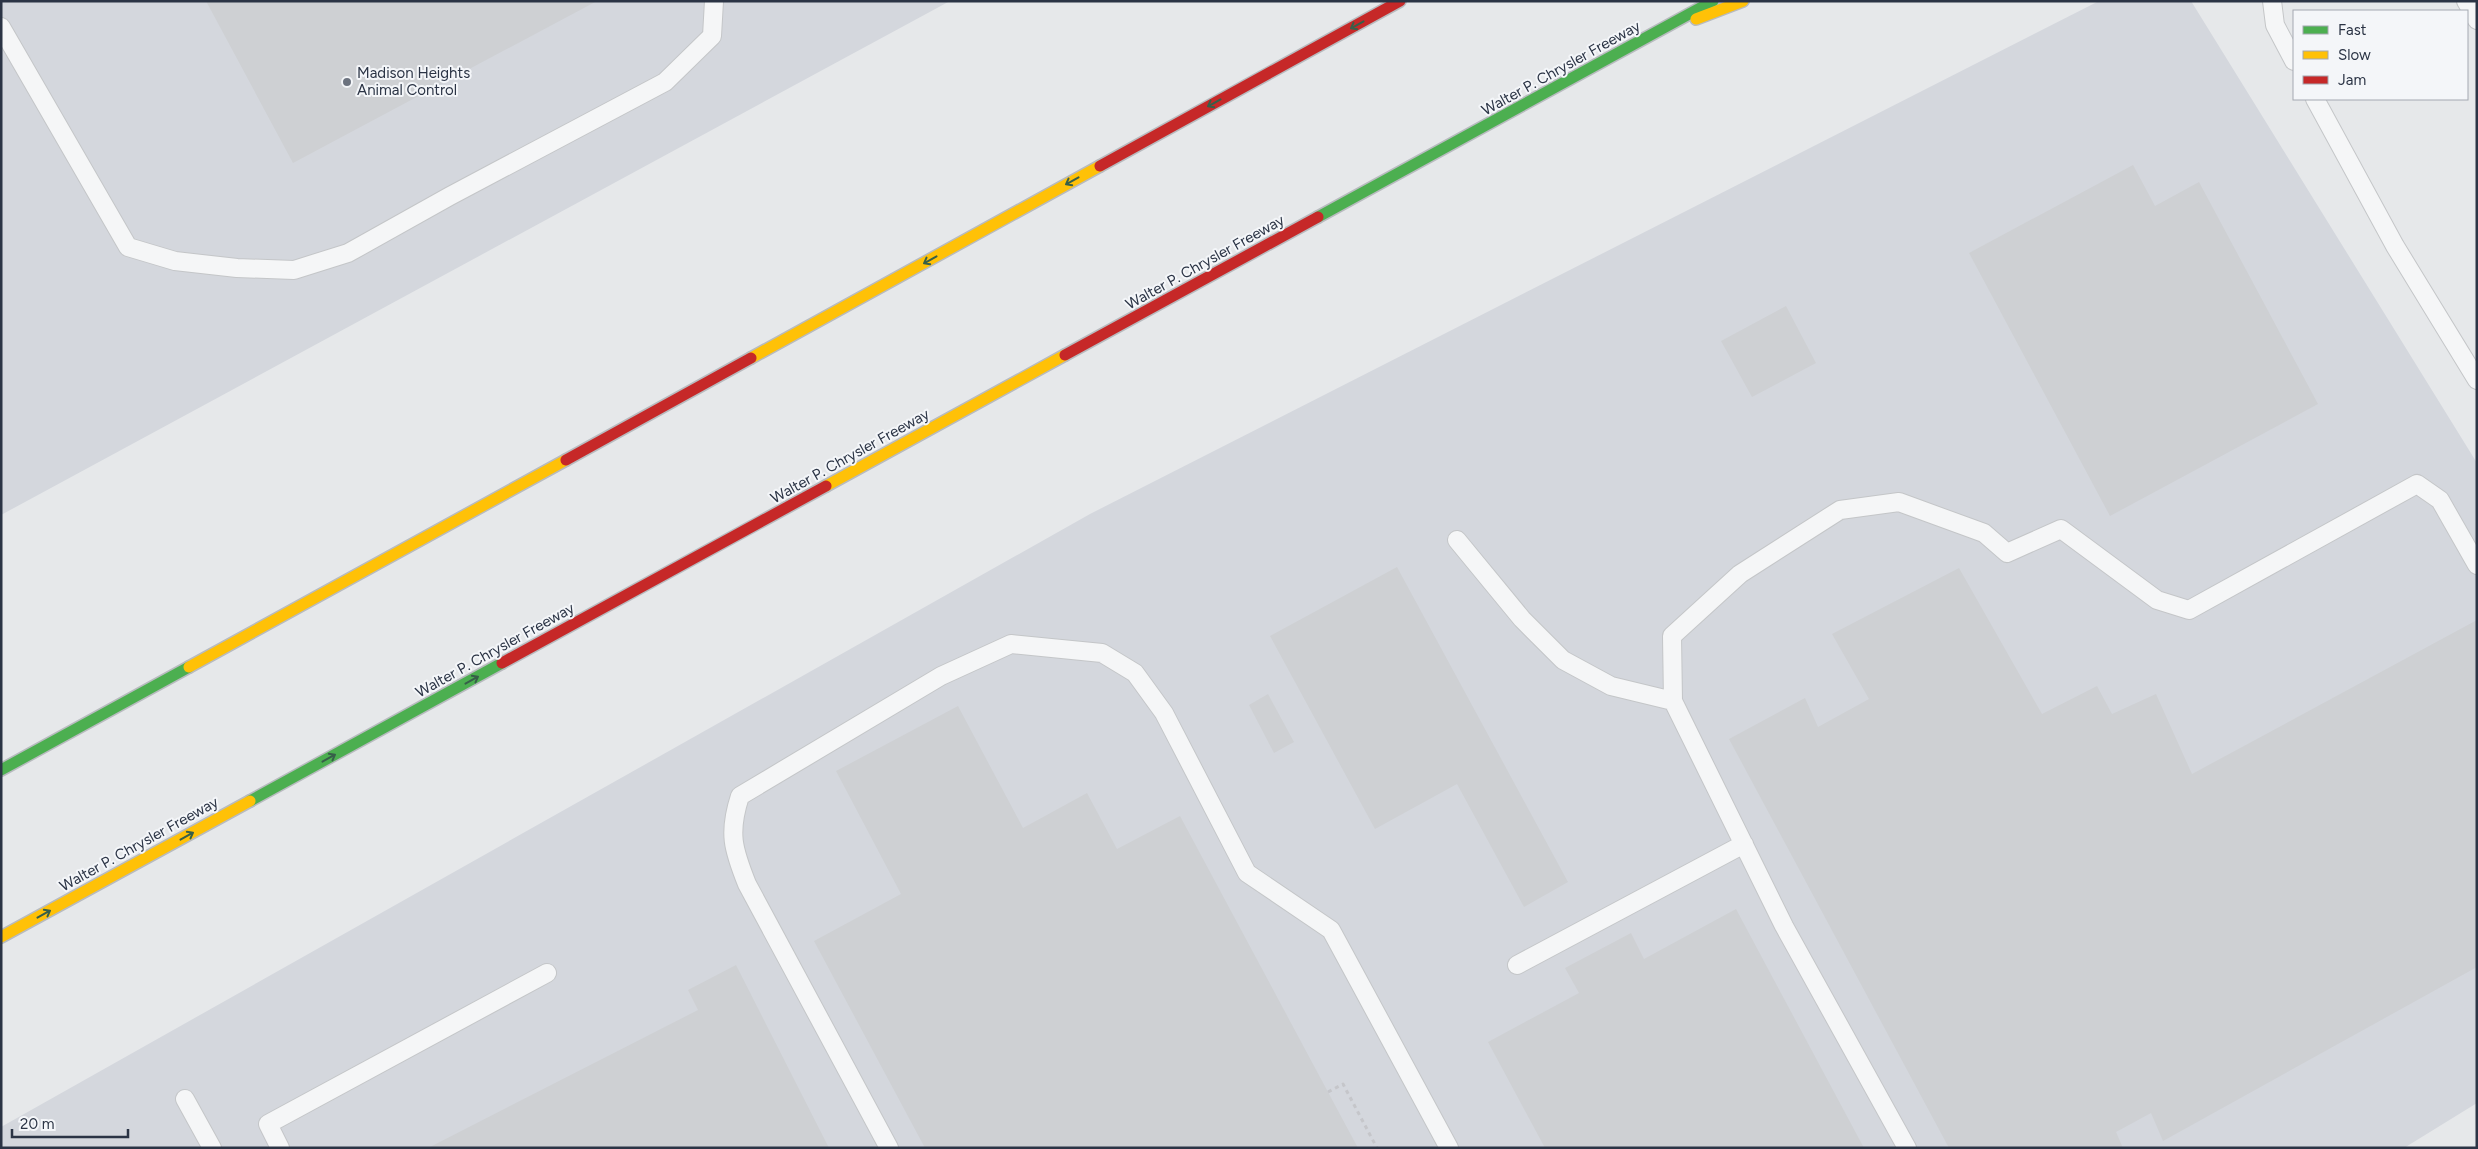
<svg xmlns="http://www.w3.org/2000/svg" width="2478" height="1149" font-family="Figtree,sans-serif">
<style>
.built{fill:#d4d7dd}
.building{fill:#ced0d3}
.lines{fill:none;stroke-linecap:round;stroke-linejoin:round}
.lane-casing{stroke:#c4c6c8;stroke-width:20}
.fast-casing{stroke:#b8bbbf;stroke-width:14}
.slow-casing{stroke:#b8bbbf;stroke-width:14}
.jam-casing{stroke:#b8bbbf;stroke-width:14}
.path{stroke:#c5c6ca;stroke-width:3;stroke-dasharray:4 4;stroke-linecap:butt}
.lane{stroke:#f5f6f7;stroke-width:18}
.fast{stroke:#4caf50;stroke-width:11}
.slow{stroke:#ffc107;stroke-width:11}
.jam{stroke:#c62828;stroke-width:11}
.oneway{stroke:#375f49}
.poi-dot{fill:#6c737f;stroke:#f4f6f9;stroke-width:2}
.labels{text-anchor:middle;dominant-baseline:central;stroke-width:4;stroke-linejoin:round;paint-order:stroke}
.street-label{font-size:15px;fill:#2b3445;stroke:#f4f6f9}
.poi-label{font-size:15px;fill:#2b3445;stroke:#f4f6f9;text-anchor:start}
</style>
<rect width="100%" height="100%" fill="#e6e8ea"/>
<path class="built" d="M1,1H950L1,515Z
M2099,1H2191L2477,463V1103L2404,1148H1V1127L1090,514Z"/>
<path class="building" d="M206,1H597L293,163Z
M2133,165L2155,206L2199,182L2318,404L2110,516L1969,253Z
M1786,306L1816,363L1752,397L1721,341Z
M1397,567L1568,882L1524,907L1457,784L1375,829L1270,636Z
M1959,568L2042,714L2097,686L2112,714L2156,694L2192,774L2477,620V967L2163,1141L2151,1113L2116,1132L2123,1148H1949L1729,739L1805,698L1818,727L1869,699L1832,634Z
M1268,694L1294,742L1274,753L1249,705Z
M958,706L1023,828L1087,793L1117,849L1180,816L1358,1148H925L814,941L901,894L836,771Z
M1736,909L1864,1148H1545L1488,1042L1579,993L1565,968L1631,933L1644,959Z
M736,965L829,1148H428L698,1010L688,990Z"/>
<g class="lines">
<g class="lane-casing">
<path id="lane" d="M2272,1L2275,25L2294,61
M2466,1L2477,20
M1,27L128,247L175,261L237,268L294,270L348,253L450,196L665,82L712,36L714,1
M2315,99L2395,246L2477,380
M1457,540L1522,619L1563,660L1611,686L1673,701
M1517,965L1744,844
M185,1099L212,1148
M280,1148L268,1124L547,973
M889,1148L747,884C733,849 728,833 740,796L941,676L1011,644L1102,653L1135,673L1164,713L1247,873L1331,930L1449,1148
M1907,1148L1784,926L1673,701L1672,636L1740,574L1840,510L1899,502L1984,533L2007,553L2061,529L2157,600L2189,610L2417,484L2440,500L2477,565"/>
</g>
<g class="fast-casing">
<path id="fast" d="M1318,217L1713,1
M1,770L189,667
M250,801L502,663"/>
</g>
<g class="slow-casing">
<path id="slow" d="M1696,19L1743,1
M751,358L1100,166
M826,486L1065,355
M189,667L566,460
M1,937L250,801"/>
</g>
<g class="jam-casing">
<path id="jam" d="M1100,166L1400,1
M1065,355L1318,217
M566,460L751,358
M502,663L826,486"/>
</g>
<path class="path" d="M1328,1092L1343,1084L1377,1148"/>
<use href="#lane" class="lane"/>
<use href="#fast" class="fast"/>
<use href="#slow" class="slow"/>
<use href="#jam" class="jam"/>
</g>
<defs><path id="oneway-shaft" d="M-6 0H5M1.5-3L5.5 0L1.5 3" fill="none" stroke-width="1.6" stroke-linecap="round" stroke-linejoin="round" transform="scale(1.25)"/></defs>
<g class="oneway">
<use href="#oneway-shaft" transform="translate(1357 25) rotate(151)"/>
<use href="#oneway-shaft" transform="translate(1214 103) rotate(151)"/>
<use href="#oneway-shaft" transform="translate(1072 181) rotate(151)"/>
<use href="#oneway-shaft" transform="translate(930 260) rotate(151)"/>
<use href="#oneway-shaft" transform="translate(472 680) rotate(-29)"/>
<use href="#oneway-shaft" transform="translate(329 758) rotate(-29)"/>
<use href="#oneway-shaft" transform="translate(187 836) rotate(-29)"/>
<use href="#oneway-shaft" transform="translate(44 914) rotate(-29)"/>
</g>
<circle class="poi-dot" cx="347" cy="82" r="5"/>
<g class="labels">
<g class="street-label">
<text transform="translate(1561 68) rotate(-29)">Walter P. Chrysler Freeway</text>
<text transform="translate(1205 262) rotate(-29)">Walter P. Chrysler Freeway</text>
<text transform="translate(850 456) rotate(-29)">Walter P. Chrysler Freeway</text>
<text transform="translate(495 650) rotate(-29)">Walter P. Chrysler Freeway</text>
<text transform="translate(139 844) rotate(-29)">Walter P. Chrysler Freeway</text>
</g>
<g class="poi-label">
<text x="357" y="73">Madison Heights<tspan x="357" dy="17">Animal Control</tspan></text>
</g>
</g>
<rect width="2478" height="1149" fill="none" stroke="#2b3445" stroke-width="5"/>
<rect x="2293" y="10" width="175" height="90" fill="#f4f6f9" stroke="#a4a8b1"/>
<rect x="2303" y="26" width="25" height="8" fill="#4caf50" stroke="#a4a8b1"/>
<text x="2338" y="35" font-size="15" fill="#2b3445">Fast</text>
<rect x="2303" y="51" width="25" height="8" fill="#ffc107" stroke="#a4a8b1"/>
<text x="2338" y="60" font-size="15" fill="#2b3445">Slow</text>
<rect x="2303" y="76" width="25" height="8" fill="#c62828" stroke="#a4a8b1"/>
<text x="2338" y="85" font-size="15" fill="#2b3445">Jam</text>
<path d="M12 1129v8h116v-8" fill="none" stroke="#2b3445" stroke-width="2.5"/>
<text x="20" y="1129" font-size="15" fill="#2b3445" stroke="#f4f6f9" stroke-width="4" paint-order="stroke">20 m</text>
</svg>
